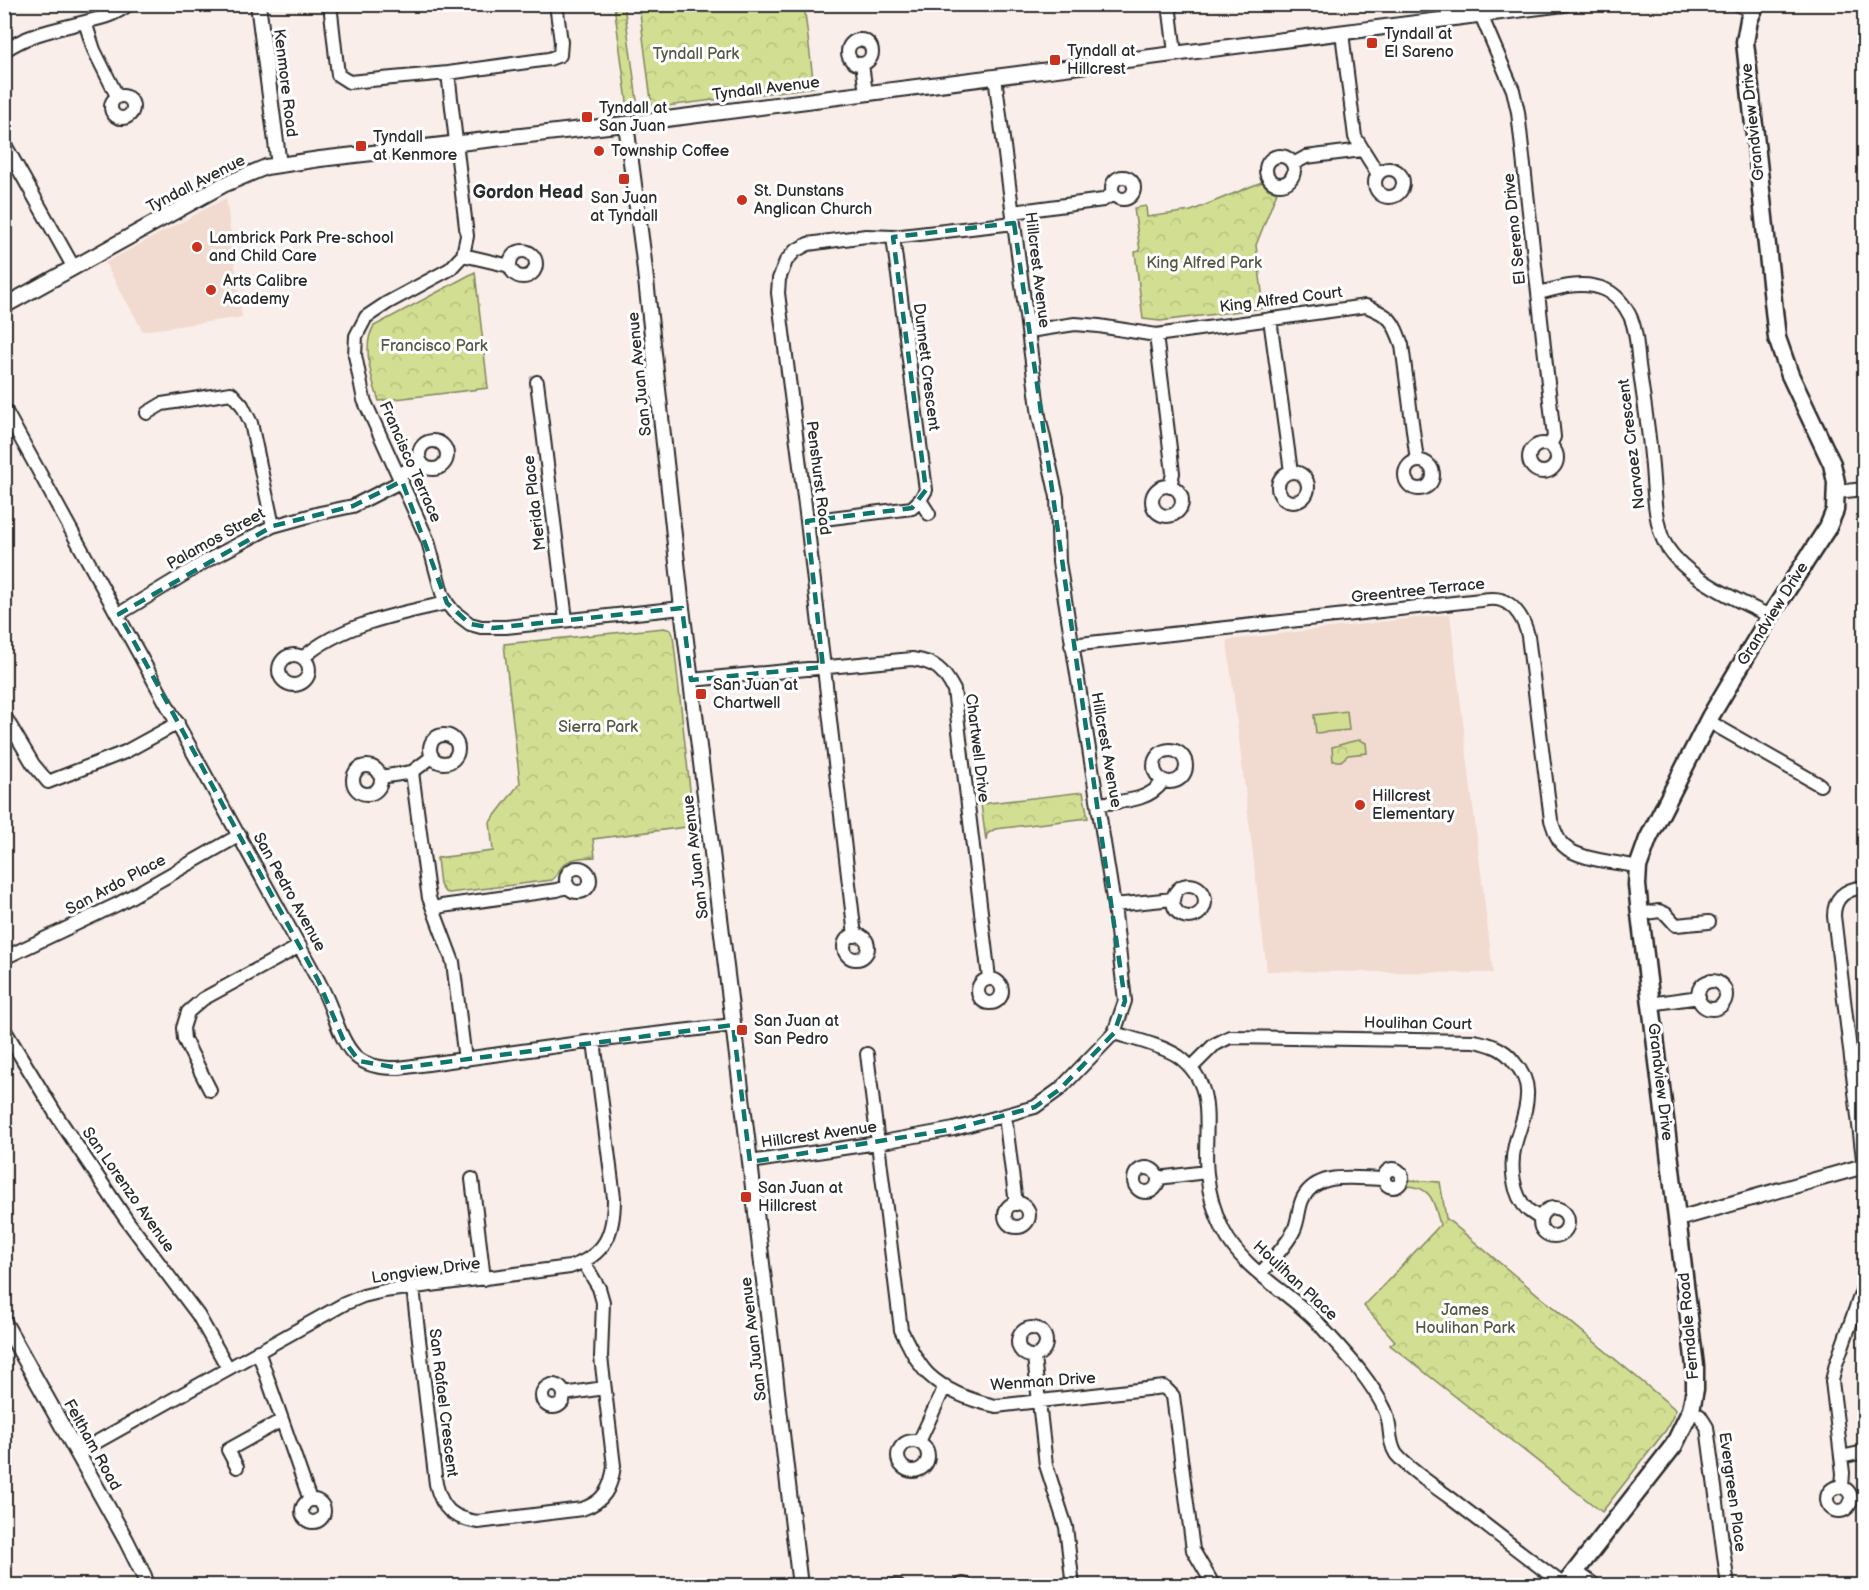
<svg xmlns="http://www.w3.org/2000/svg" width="1869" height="1590" font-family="'Balsamiq Sans',sans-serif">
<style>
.built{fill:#f1dacf}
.green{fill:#d2df92;stroke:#7e855e;stroke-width:1.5}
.park{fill:url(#park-crowns);stroke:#7e855e;stroke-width:1.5}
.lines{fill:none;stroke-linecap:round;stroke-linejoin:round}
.minor-casing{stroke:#2b2b2b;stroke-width:16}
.tertiary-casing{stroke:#2b2b2b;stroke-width:18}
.secondary-casing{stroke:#2b2b2b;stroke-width:21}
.minor{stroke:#fff;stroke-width:12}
.tertiary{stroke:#fff;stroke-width:14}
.secondary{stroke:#fff;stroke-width:16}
.marked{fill:none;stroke:#0f766e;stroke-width:4.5;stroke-dasharray:12 8;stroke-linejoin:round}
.poi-dot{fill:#c8321e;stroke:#fff;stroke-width:2}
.labels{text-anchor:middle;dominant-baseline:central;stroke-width:6;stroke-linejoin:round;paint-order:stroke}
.poi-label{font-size:16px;fill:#2b2b2b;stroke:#fff;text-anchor:start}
.park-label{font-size:16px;fill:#555845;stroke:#fff}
.street-label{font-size:16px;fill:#2b2b2b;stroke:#fff}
.neighbourhood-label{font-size:18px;font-weight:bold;fill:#2b2b2b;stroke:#fff}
</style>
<defs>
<pattern id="park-crowns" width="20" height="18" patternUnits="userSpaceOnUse" patternTransform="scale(1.5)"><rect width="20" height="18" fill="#d2df92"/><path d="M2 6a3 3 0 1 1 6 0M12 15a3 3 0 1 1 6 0" fill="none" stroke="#b4c07e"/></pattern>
</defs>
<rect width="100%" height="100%" fill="#f9eee9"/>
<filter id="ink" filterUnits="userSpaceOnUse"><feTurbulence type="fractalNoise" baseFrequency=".0167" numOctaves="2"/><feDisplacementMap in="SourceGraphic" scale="12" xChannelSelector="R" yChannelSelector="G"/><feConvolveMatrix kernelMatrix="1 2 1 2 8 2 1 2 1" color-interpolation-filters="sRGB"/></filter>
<g filter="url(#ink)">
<path class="built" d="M226,198L242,317L143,331L105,263Z
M1450,614L1493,973L1267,971L1227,640Z"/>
<path class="green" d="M1347,711L1349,730L1316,733L1314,715Z"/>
<path class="park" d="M614,5H624L638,108L628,109Z
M639,5H804L814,87L652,108Z
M1262,182L1268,189L1277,192L1256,245L1264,308L1160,321L1143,319L1135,252L1140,251L1134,208L1146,206L1147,217L1191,211Z
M475,272L488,388L379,401C372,381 361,345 374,326Z
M664,628L671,630L673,635L694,826L593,839L595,857C583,858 568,857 561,868C557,873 558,876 552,880L449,893L445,892L440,885L437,858L493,851L490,822L520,783L504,644Z
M1360,740L1366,743L1367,753L1348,755L1341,761H1333L1332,747C1342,745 1350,741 1360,740Z
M1083,792L1088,818L995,829L987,834L986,841L981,804Z
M1408,1180L1440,1182L1446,1218L1676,1410L1666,1430L1602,1512L1390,1345L1395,1341L1364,1306L1440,1225C1434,1203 1433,1187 1407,1186Z"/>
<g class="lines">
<g class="minor-casing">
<path id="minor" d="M330,4L338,75L349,82L448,73L549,59L560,55L561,42L556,4
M1169,4L1175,53
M1481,15L1513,90L1518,112L1554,437L1550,445
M85,22L94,50L117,96
M1342,33L1355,137L1378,174
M848 52a12 12 0 1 1 24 0a12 12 0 1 1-24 0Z
M4,51C28,34 57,29 85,22C101,18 116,15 129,4
M862,64L866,93
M448,73L467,236L463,255L450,269L387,303L366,317L356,336L355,355L364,400L428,541L442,593L447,603L453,611L470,624L481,627H506L682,608
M111 107a11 11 0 1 1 22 0a11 11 0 1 1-22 0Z
M4,143L74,268
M1266 170a14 14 0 1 1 28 0a14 14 0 1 1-28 0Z
M1293,164L1306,157L1362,150
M1375 183a14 14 0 1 1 28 0a14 14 0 1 1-28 0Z
M1112 188a11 11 0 1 1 22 0a11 11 0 1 1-22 0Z
M1013,212L1103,200L1113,194
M510 264a13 13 0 1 1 26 0a13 13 0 1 1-26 0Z
M463,255L510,266
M1539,293C1561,287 1584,280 1606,290C1617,295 1625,306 1630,316C1637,331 1637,349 1639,365C1643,395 1648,425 1651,456C1654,482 1653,512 1662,537C1676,574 1737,600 1770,616
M1270,319L1291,472
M1029,331L1075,324L1099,326L1156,335L1366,306C1391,316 1393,320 1402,345L1417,461
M1156,335L1173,473L1170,487
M537,382L566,620
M4,408L318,980C325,993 330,1005 335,1019C348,1054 358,1069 399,1068L594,1041L733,1025
M147,413L162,404L231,393L242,405L251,423L273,526
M419 455a14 14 0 1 1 28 0a14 14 0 1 1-28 0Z
M1529 458a14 14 0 1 1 28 0a14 14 0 1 1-28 0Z
M1405 475a14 14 0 1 1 28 0a14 14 0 1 1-28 0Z
M1278 487a15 15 0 1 1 30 0a15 15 0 1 1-30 0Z
M399,475L421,462
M1152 501a15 15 0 1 1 30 0a15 15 0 1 1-30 0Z
M1837,492L1864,489
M920,500L929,514
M807,521L912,508L920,500L926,490L893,237
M119,614L208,560L273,526L320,513L353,506L402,481
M1071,645L1481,600C1487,599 1495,598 1501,600C1516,605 1525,622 1528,636L1551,820C1554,829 1557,840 1564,846C1578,860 1618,862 1638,867
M279 670a15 15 0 1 1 30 0a15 15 0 1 1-30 0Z
M303,658C339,625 400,613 447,603
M691,680L912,659C935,662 943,669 954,690L989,978
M4,715L33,764L48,782L125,752L178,723
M1708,721L1820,785
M430 749a14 14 0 1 1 28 0a14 14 0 1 1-28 0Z
M1154 766a16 16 0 1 1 32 0a16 16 0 1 1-32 0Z
M353 780a14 14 0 1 1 28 0a14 14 0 1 1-28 0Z
M412,772L427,885L429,898L453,962L465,1060
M381,777L412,772L432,757
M1099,804C1122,801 1149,802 1163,781
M566 880a12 12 0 1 1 24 0a12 12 0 1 1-24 0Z
M1173 901a16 16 0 1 1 32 0a16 16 0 1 1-32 0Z
M1864,887C1847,889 1834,896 1834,916L1864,1167
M1114,905L1173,899
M433,909L442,906L557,890L568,886
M1640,914L1659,911L1666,914L1676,925L1709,922
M844 947a12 12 0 1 1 24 0a12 12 0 1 1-24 0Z
M855,936L807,521L778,293L779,279L786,261L795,251L808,244L866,236L893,237L1014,223
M4,958L118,904L240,835
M978 991a12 12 0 1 1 24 0a12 12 0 1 1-24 0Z
M1698 995a14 14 0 1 1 28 0a14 14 0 1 1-28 0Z
M1650,1004L1699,997
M4,1029L57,1116L126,1219L198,1315L228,1368
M1114,1033C1133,1039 1161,1045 1178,1056C1220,1086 1202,1131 1207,1174C1209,1193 1214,1212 1223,1230C1244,1272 1289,1291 1319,1324C1343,1351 1370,1378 1385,1410C1392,1424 1387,1440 1396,1454C1408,1469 1433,1485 1449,1497C1487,1526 1525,1556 1564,1585
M867,1054L901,1330C909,1345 916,1362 928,1374C946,1391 972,1401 996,1406L1164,1387L1173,1396L1193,1550L1214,1586
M1191,1068L1214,1045L1230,1037L1474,1041C1490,1044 1504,1048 1514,1062C1522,1071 1528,1083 1527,1095C1527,1113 1519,1128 1515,1145C1510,1165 1512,1195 1528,1210C1532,1213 1536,1216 1540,1218
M210,1090L184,1039L183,1028L188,1012L203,999L300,946
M1005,1116L1016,1204
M750,1162L877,1143L954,1129L1035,1107L1060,1089L1114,1033L1125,1001L1114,905L1059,562L1057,497L1039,416L995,77
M1134 1180a12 12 0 1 1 24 0a12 12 0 1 1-24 0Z
M1384 1178a9 9 0 1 1 18 0a9 9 0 1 1-18 0Z
M1158,1178L1206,1172
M472,1179L484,1279
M1005 1215a12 12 0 1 1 24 0a12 12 0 1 1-24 0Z
M1540 1222a14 14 0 1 1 28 0a14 14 0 1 1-28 0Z
M1260,1274C1271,1261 1288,1244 1294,1230C1299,1220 1298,1207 1303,1198C1318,1170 1356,1179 1384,1179
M413,1288L436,1484C442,1509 452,1518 478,1522L582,1509C604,1502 611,1488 614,1466L601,1357L603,1302L599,1288L584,1263
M1018 1342a14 14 0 1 1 28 0a14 14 0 1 1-28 0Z
M258,1351L310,1500
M1034,1357L1046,1465L1066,1527L1073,1586
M542 1396a11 11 0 1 1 22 0a11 11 0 1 1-22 0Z
M564,1394L604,1388
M1691,1410L1700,1416L1707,1427L1728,1586
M898 1456a15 15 0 1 1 30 0a15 15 0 1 1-30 0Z
M919,1442L945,1386
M77,1453L344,1304L363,1296L384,1291L570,1267C606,1255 614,1233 614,1198L594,1041
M1841,1457L1864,1452
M237,1467L228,1450L282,1420
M1827 1499a12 12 0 1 1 24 0a12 12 0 1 1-24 0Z
M1842,1487L1843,1473L1832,1381L1836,1364L1864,1285
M302 1511a11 11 0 1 1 22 0a11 11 0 1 1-22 0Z
M1575,1571L1592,1583
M893,1586H898
M958,1586L963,1584L970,1586"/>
</g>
<g class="tertiary-casing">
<path id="tertiary" d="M258,4L279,165
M1739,4L1753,11
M626,124L643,253L682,608L750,1162L800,1586
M4,306L223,185L266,167L320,159L643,122L1564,4
M1678,1219L1864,1166
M4,1322L126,1540L144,1576L147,1586"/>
</g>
<g class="secondary-casing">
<path id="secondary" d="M1564,1586L1674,1445L1691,1410L1695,1389V1366L1640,914L1637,885L1638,867L1648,839L1710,717L1770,616L1828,527L1835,510L1836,482L1832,464L1790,375L1777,338L1745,42L1749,20L1756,4"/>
</g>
<use href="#minor" class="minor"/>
<use href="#tertiary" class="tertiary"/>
<use href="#secondary" class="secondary"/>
</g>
</g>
<path class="marked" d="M1014,223L1125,1001L1114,1033L1060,1089L1035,1107L954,1129L750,1162L733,1025L399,1068L359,1061L343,1039L318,980L119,614L273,526L353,506L402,481L447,603L470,624L493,628L682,608L691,680L823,667L807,521L912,508L926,490L893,237Z"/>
<g class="poi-dot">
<rect x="1366" y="37" width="12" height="12" rx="3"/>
<rect x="1049" y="54" width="12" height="12" rx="3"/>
<rect x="581" y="111" width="12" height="12" rx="3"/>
<rect x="355" y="140" width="12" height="12" rx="3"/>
<circle cx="599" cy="151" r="6"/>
<rect x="618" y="173" width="12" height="12" rx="3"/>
<circle cx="742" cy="200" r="6"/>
<circle cx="197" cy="247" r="6"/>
<circle cx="211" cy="290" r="6"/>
<rect x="695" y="688" width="12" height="12" rx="3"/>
<circle cx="1360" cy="805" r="6"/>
<rect x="736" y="1024" width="12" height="12" rx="3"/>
<rect x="740" y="1191" width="12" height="12" rx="3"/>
</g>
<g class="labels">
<g class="poi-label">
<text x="1384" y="34">Tyndall at<tspan x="1384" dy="18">El Sareno</tspan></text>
<text x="1067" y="51">Tyndall at<tspan x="1067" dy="18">Hillcrest</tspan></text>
<text x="599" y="108">Tyndall at<tspan x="599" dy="18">San Juan</tspan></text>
<text x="373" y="137">Tyndall<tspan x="373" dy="18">at Kenmore</tspan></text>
<text x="611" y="151">Township Coffee</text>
<text x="754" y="191">St. Dunstans<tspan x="754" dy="18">Anglican Church</tspan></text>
<text x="624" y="198" text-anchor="middle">San Juan<tspan x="624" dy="18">at Tyndall</tspan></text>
<text x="209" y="238">Lambrick Park Pre-school<tspan x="209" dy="18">and Child Care</tspan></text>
<text x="223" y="281">Arts Calibre<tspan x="223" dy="18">Academy</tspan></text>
<text x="713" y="685">San Juan at<tspan x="713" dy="18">Chartwell</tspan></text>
<text x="1372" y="796">Hillcrest<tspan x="1372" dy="18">Elementary</tspan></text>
<text x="754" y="1021">San Juan at<tspan x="754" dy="18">San Pedro</tspan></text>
<text x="758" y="1188">San Juan at<tspan x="758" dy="18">Hillcrest</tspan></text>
</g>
<g class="park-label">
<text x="696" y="54">Tyndall Park</text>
<text x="1204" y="263">King Alfred Park</text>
<text x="434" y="346">Francisco Park</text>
<text x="598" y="727">Sierra Park</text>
<text x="1465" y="1310">James<tspan x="1465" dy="18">Houlihan Park</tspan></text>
</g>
<g class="street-label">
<text transform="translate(285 83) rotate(83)">Kenmore Road</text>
<text transform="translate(766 89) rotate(-7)">Tyndall Avenue</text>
<text transform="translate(1753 122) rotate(-96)">Grandview Drive</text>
<text transform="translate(196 184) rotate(-27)">Tyndall Avenue</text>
<text transform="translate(1515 229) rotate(-96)">El Sereno Drive</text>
<text transform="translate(1037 270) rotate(83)">Hillcrest Avenue</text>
<text transform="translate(1281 300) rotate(-7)">King Alfred Court</text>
<text transform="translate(926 367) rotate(83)">Dunnett Crescent</text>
<text transform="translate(640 374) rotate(-96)">San Juan Avenue</text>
<text transform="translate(1632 444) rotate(-97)">Narvaez Crescent</text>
<text transform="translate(410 462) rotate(66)">Francisco Terrace</text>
<text transform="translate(818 478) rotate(83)">Penshurst Road</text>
<text transform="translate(535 503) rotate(-97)">Merida Place</text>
<text transform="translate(216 539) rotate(-29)">Palamos Street</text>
<text transform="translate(1418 591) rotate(-6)">Greentree Terrace</text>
<text transform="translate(1773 614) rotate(-58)">Grandview Drive</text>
<text transform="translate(977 748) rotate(83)">Chartwell Drive</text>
<text transform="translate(1106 750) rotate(80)">Hillcrest Avenue</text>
<text transform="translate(696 857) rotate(-97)">San Juan Avenue</text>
<text transform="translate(116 885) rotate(-28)">San Ardo Place</text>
<text transform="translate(289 892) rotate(61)">San Pedro Avenue</text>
<text transform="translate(1418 1024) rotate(1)">Houlihan Court</text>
<text transform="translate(1660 1082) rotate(83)">Grandview Drive</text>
<text transform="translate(819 1135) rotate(-8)">Hillcrest Avenue</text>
<text transform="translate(128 1190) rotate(55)">San Lorenzo Avenue</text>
<text transform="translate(426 1271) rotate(-8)">Longview Drive</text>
<text transform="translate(1295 1281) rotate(43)">Houlihan Place</text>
<text transform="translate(1689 1326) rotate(-95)">Ferndale Road</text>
<text transform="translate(754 1339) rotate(-97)">San Juan Avenue</text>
<text transform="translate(1043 1382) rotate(-4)">Wenman Drive</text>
<text transform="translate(443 1403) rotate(83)">San Rafael Crescent</text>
<text transform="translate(92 1445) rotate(61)">Feltham Road</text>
<text transform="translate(1732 1492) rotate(82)">Evergreen Place</text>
</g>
<g class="neighbourhood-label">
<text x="528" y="192">Gordon Head</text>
</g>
</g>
<rect width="1869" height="1590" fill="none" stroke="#fff" stroke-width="24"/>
<rect x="12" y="12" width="1845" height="1566" fill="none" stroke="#2b2b2b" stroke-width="2" filter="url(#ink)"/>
</svg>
